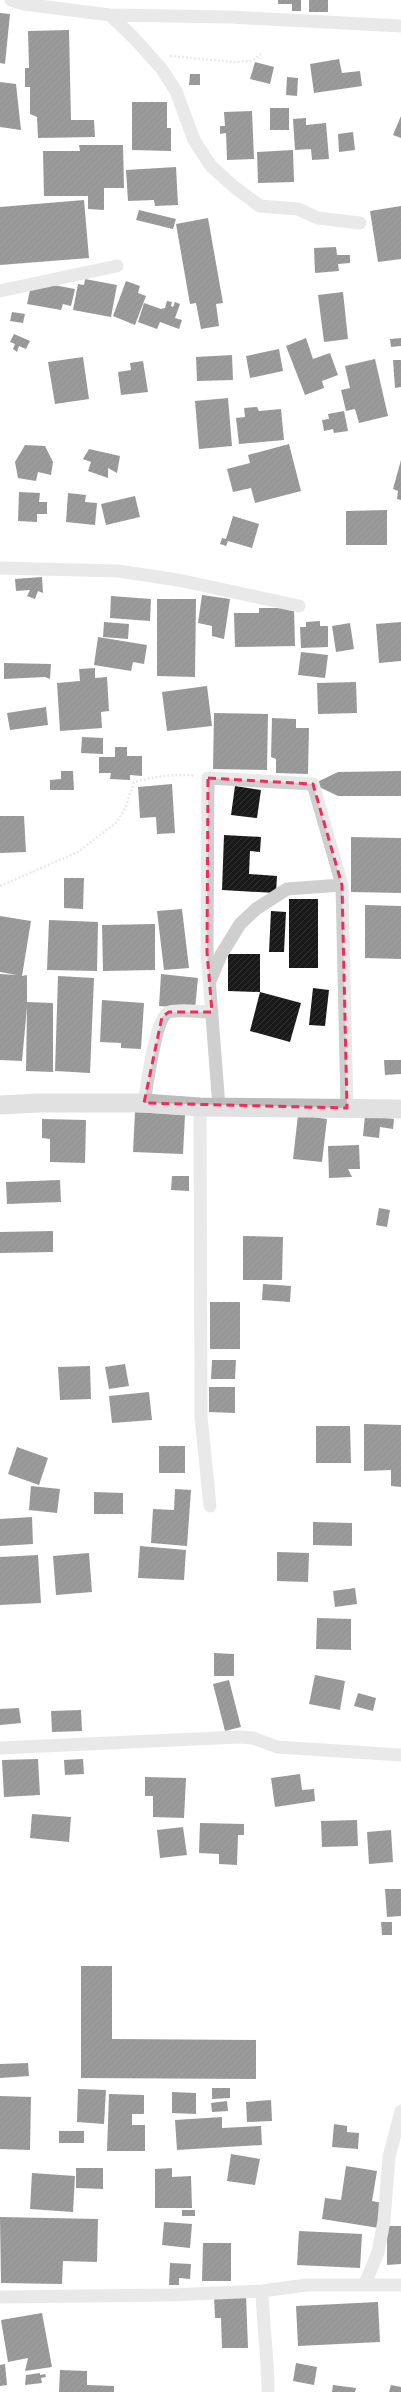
<svg xmlns="http://www.w3.org/2000/svg" width="401" height="2392" font-family="Helvetica,sans-serif">
<style>
.building{fill:url(#building-hatch)}
.lines{fill:none;stroke-linecap:round;stroke-linejoin:round}
.path{stroke:#cfcfcf;stroke-width:2.5;stroke-dasharray:2 2;stroke-linecap:butt}
.street{stroke:#cfcfcf;stroke-width:13}
.secondary{stroke:#bcbcbc;stroke-width:19}
.marked{fill:none;stroke:#f12c59;stroke-width:3;stroke-dasharray:8 5;stroke-linejoin:round}
</style>
<defs>
<pattern id="building-hatch" width="6" height="6" patternUnits="userSpaceOnUse"><rect width="6" height="6" fill="#191919"/><path d="M-1 1l2-2M0 6l6-6M5 7l2-2" fill="none" stroke="#323232"/></pattern>
</defs>
<rect width="100%" height="100%" fill="#fff"/>
<path class="building" d="M278,0H301V11H292V4H278Z
M309,0H328V12H309Z
M0,13L10,14L5,64L0,63Z
M69,30L71,120H94L95,137L38,138L37,117L30,114V87H25V68H29L28,31Z
M339,59L342,73L360,71L362,86L314,93L310,64Z
M255,62L274,67L270,84L250,79Z
M190,74H200V85H189Z
M287,77L298,78L297,96L286,95Z
M0,82L16,84L21,130L0,127Z
M132,102H167V128H171V151L132,150Z
M270,108H289V130H270Z
M252,111L254,159L227,160L226,133L220,134V126H225L224,112Z
M401,116V138L393,135Z
M306,118V125L326,123L329,159L312,160L311,149L295,150L293,119Z
M353,132L355,150L339,152L338,134Z
M79,145H123L124,188H104V210L88,209V196H44L43,151H80Z
M293,150L294,182L258,183L257,152Z
M176,167L178,205L155,206L154,200L128,201L126,170Z
M84,200L89,258L0,265V207Z
M401,206V259L378,262L370,211Z
M139,210L176,219L173,229L136,220Z
M208,218L223,303L216,304L219,326L201,329L196,303L190,304L176,224Z
M336,247L337,255H350V263L338,264L339,271L315,273L314,248Z
M85,279L117,285L111,317L73,310L78,284L84,285Z
M32,281L75,289L71,306L63,304L61,310L27,304Z
M126,281L140,286L138,293L146,296L135,325L113,316Z
M343,292L348,339L324,342L318,295Z
M167,301L172,302L171,306L173,307L175,302L180,304L175,318L182,320L179,329L160,322L157,329L138,322L144,303L161,309L165,308Z
M12,312L25,314L23,323L10,321Z
M14,334L30,341L26,349L19,346L17,352L13,349L15,344L10,342Z
M306,338L313,359L330,353L338,375L322,381L324,388L305,395L286,346Z
M401,338V346L391,347L390,339Z
M279,349L283,371L250,378L246,356Z
M232,355L233,380L197,381L196,357Z
M83,357L89,399L55,404L48,362Z
M375,359L388,416L359,423L355,409L346,411L341,390L350,388L345,366Z
M393,360H401V387L395,388Z
M143,361L148,392L121,395L118,372L131,370L130,363Z
M228,398L232,446L199,449L195,401Z
M257,407L259,411L281,409L284,440L239,444L236,418L245,417L244,408Z
M344,411L348,431L334,433L333,429L324,431L322,420L329,419L328,414Z
M289,444L301,491L255,503L251,488L233,492L227,469L250,463L248,455Z
M25,445L45,446L53,462L51,475L38,472L36,481L18,478L15,462Z
M89,449L120,456L117,473L108,468V478L88,471L91,462L83,459Z
M401,460V500L397,499L398,491L393,489Z
M19,492L40,493L39,502H47V514H37V522L18,521Z
M68,493L86,495L85,502L97,503L95,525L66,522Z
M135,496L140,517L106,525L101,504Z
M387,510V545H346V511Z
M233,516L259,524L252,548L228,541L226,546L220,544L222,538L226,539Z
M42,577L43,593L38,591L35,599L27,596L30,590L16,591L15,579Z
M202,595L230,599L224,639L212,636V626L198,623Z
M111,596L151,599L150,621L110,618Z
M157,599H196L195,677L157,676Z
M259,608H294L295,646L235,647L234,613H259Z
M320,621V626H328V647L301,648L300,627H306V622Z
M104,622L129,624L128,639L103,637Z
M401,622V661L379,663L376,624Z
M350,623L354,649L336,652L332,626Z
M98,637L147,645L144,664L133,662L131,671L94,665Z
M301,652L328,655L325,678L298,675Z
M4,663L51,664L50,679L45,677L4,679Z
M95,668V678L107,677L109,711L101,712L102,728L60,731L57,683L80,681L79,669Z
M356,682L357,713L318,714L317,683Z
M207,686L212,726L167,731L162,692Z
M46,707L48,725L10,730L7,713Z
M214,713L268,714L267,770L213,769Z
M272,718L296,719V728H309L308,774L276,773V759L271,757Z
M82,737L103,738V754L81,753Z
M115,747H127V756H142V776L130,775V780L110,779L111,773H99V757H115Z
M61,771H73L74,790H50V780L61,779Z
M401,771V796H338L313,784L338,772Z
M172,784L175,833L157,834L156,817L140,818L138,787Z
M235,786L261,790L257,818L231,815Z
M0,816H24L26,852L0,853Z
M224,835L261,837L260,852L250,851L249,874L277,876L276,893L222,890Z
M351,837L401,838V893L351,892Z
M64,878H84L83,909L64,908Z
M289,899H318V968H289Z
M365,905L401,906V959L365,958Z
M182,909L189,968L164,970L157,911Z
M271,911L286,912L284,952H269Z
M0,916L31,921L22,976L27,975V1002L53,1003V1072L26,1071L27,1007L22,1061L0,1060V974L17,975L0,972Z
M49,920L98,922L97,971L47,970Z
M155,924V970L103,971L102,925Z
M228,954H260V992L301,1003L290,1042L250,1031L260,992L228,991Z
M161,974L198,978L195,1009L159,1006Z
M58,976L94,978L90,1073L55,1071Z
M313,988L329,990L325,1026L309,1025Z
M102,1000L144,1003L141,1049L121,1048V1043L100,1042Z
M384,1060H401V1074L385,1075Z
M135,1112L185,1115L183,1154L133,1152Z
M298,1115L327,1119L322,1162L293,1159Z
M365,1115L394,1119L393,1129L380,1127L379,1138L363,1136Z
M42,1119L86,1120L85,1163L50,1162V1139L42,1138Z
M359,1145L360,1169H348L352,1177L329,1178L328,1146Z
M172,1176H189V1191L171,1190Z
M60,1180L61,1202L7,1204L6,1182Z
M379,1208L390,1210L387,1227L376,1225Z
M53,1231V1252L0,1253V1232Z
M243,1236L283,1237L282,1280H243Z
M263,1284L291,1286L290,1302L262,1300Z
M210,1302H240V1349H210Z
M212,1360H236L235,1379H211Z
M125,1364L129,1386L109,1389L105,1367Z
M90,1366L91,1399L60,1400L58,1367Z
M209,1387H235V1413L209,1412Z
M149,1392L152,1420L112,1423L109,1396Z
M364,1424L401,1425V1487L391,1486V1470L364,1471Z
M316,1426H350L351,1463H316Z
M159,1446H185V1473H159Z
M17,1447L48,1458L39,1485L8,1474Z
M31,1486L60,1489L57,1513L29,1510Z
M175,1489L191,1490L187,1546L151,1543L153,1509L174,1510Z
M94,1492L123,1493V1514H94Z
M32,1517L33,1544L0,1546V1519Z
M313,1522L352,1523V1546L313,1545Z
M140,1546L186,1550L184,1580L138,1578Z
M277,1552L309,1553L308,1582L277,1581Z
M89,1553L92,1592L56,1595L53,1556Z
M38,1555L41,1603L0,1605V1557Z
M355,1588L357,1604L335,1607L333,1591Z
M317,1618L351,1619V1650L316,1649Z
M214,1653L234,1654V1676H214Z
M315,1675L345,1681L340,1710L309,1704Z
M229,1680L241,1727L225,1731L213,1684Z
M358,1693L376,1698L373,1711L354,1706Z
M19,1708L21,1723L0,1725V1709Z
M81,1710L82,1731L52,1732L51,1711Z
M38,1759L40,1795L4,1797L2,1760Z
M83,1759L84,1774L65,1775L64,1760Z
M300,1774L302,1790L314,1789L315,1801L275,1807L271,1778Z
M145,1777L186,1778L184,1818L153,1817V1796H145Z
M32,1814L71,1817L69,1842L30,1838Z
M357,1820L358,1846L322,1847L321,1821Z
M200,1823L244,1824V1835H238L237,1865L219,1864V1854L199,1853Z
M183,1827L187,1855L160,1858L157,1830Z
M391,1830L393,1862L369,1864L367,1832Z
M385,1889H401V1916L387,1917Z
M381,1922H392V1935H382Z
M81,1966H112V2039L256,2040V2079L81,2078Z
M28,2063L29,2076L0,2078V2064Z
M212,2088H230V2098L212,2099Z
M78,2089L106,2090L104,2124L77,2122Z
M172,2092L196,2093V2114L172,2113Z
M109,2094L144,2095V2114H132V2125H145V2151H107Z
M0,2096L31,2097L30,2150L0,2149Z
M271,2100L272,2121L247,2122L246,2102Z
M227,2101L228,2111L212,2112L211,2103Z
M222,2117V2128L261,2126L262,2145L177,2150L175,2120Z
M334,2124L347,2126V2132L359,2133L358,2149L332,2147Z
M59,2131H84V2143H59Z
M231,2154L260,2159L255,2185L227,2181Z
M346,2166L377,2171L372,2201L383,2203L379,2228L322,2219L325,2198L341,2200Z
M76,2168H103V2189L76,2188Z
M172,2168V2177L191,2176L192,2208H155V2169Z
M32,2173L75,2176L73,2212L30,2209Z
M182,2210H195V2216H182Z
M0,2217L98,2219L97,2262L63,2261L62,2284L1,2283Z
M164,2222L192,2224L190,2248L162,2245Z
M387,2226H401V2264L387,2265Z
M299,2231L362,2234L360,2268L297,2265Z
M203,2243H231V2281H202Z
M170,2263L191,2264L190,2279L179,2278V2285H169Z
M246,2295L248,2348H222L221,2318H215L214,2296Z
M378,2302L380,2342L298,2346L296,2306Z
M42,2313L52,2367L25,2371L28,2358L8,2362L1,2320Z
M296,2363L317,2367L314,2385L293,2381Z
M5,2364L7,2385L0,2386V2365Z
M60,2370L87,2371V2385L114,2386V2392H59Z
M40,2373V2375L45,2374L46,2377L41,2378L42,2383L25,2385L26,2375Z
M333,2385L356,2388L355,2392H332Z
M391,2385L401,2387V2392H389Z"/>
<g class="lines">
<path class="path" d="M170,56L234,62L252,61L261,54
M0,886L78,852L117,822L124,811L134,782C154,777 174,773 195,776"/>
<path class="street" d="M11,0L24,4L110,15L230,17L401,26
M110,15L133,37L161,68L176,91L194,140L211,166L233,186L260,206L298,209L318,218L360,223
M0,291L117,266
M0,568L118,571L178,580L299,606
M210,981L221,955L240,924L256,909L287,889L342,885
M144,1103C147,1088 155,1017 169,1012C178,1009 202,1012 212,1012
M200,1107L201,1417L210,1506
M219,1107L207,952L208,778L313,784L342,885L347,1108
M0,1748L239,1737L253,1738L277,1747L401,1755
M365,2284L378,2252L384,2221L389,2157L401,2111
M262,2291C263,2325 268,2358 268,2392
M0,2297L171,2295L262,2291L307,2285H401"/>
<path class="secondary" d="M0,1105L39,1103H144L200,1107L401,1109"/>
</g>
<path d="M0 0H401V2392H0ZM208,778L313,784L342,885L347,1108L144,1103L162,1017L169,1012H212L207,952Z" fill="#fff" fill-opacity=".55" fill-rule="evenodd"/>
<path class="marked" d="M208,778L313,784L342,885L347,1108L144,1103L162,1017L169,1012H212L207,952Z"/>
</svg>
